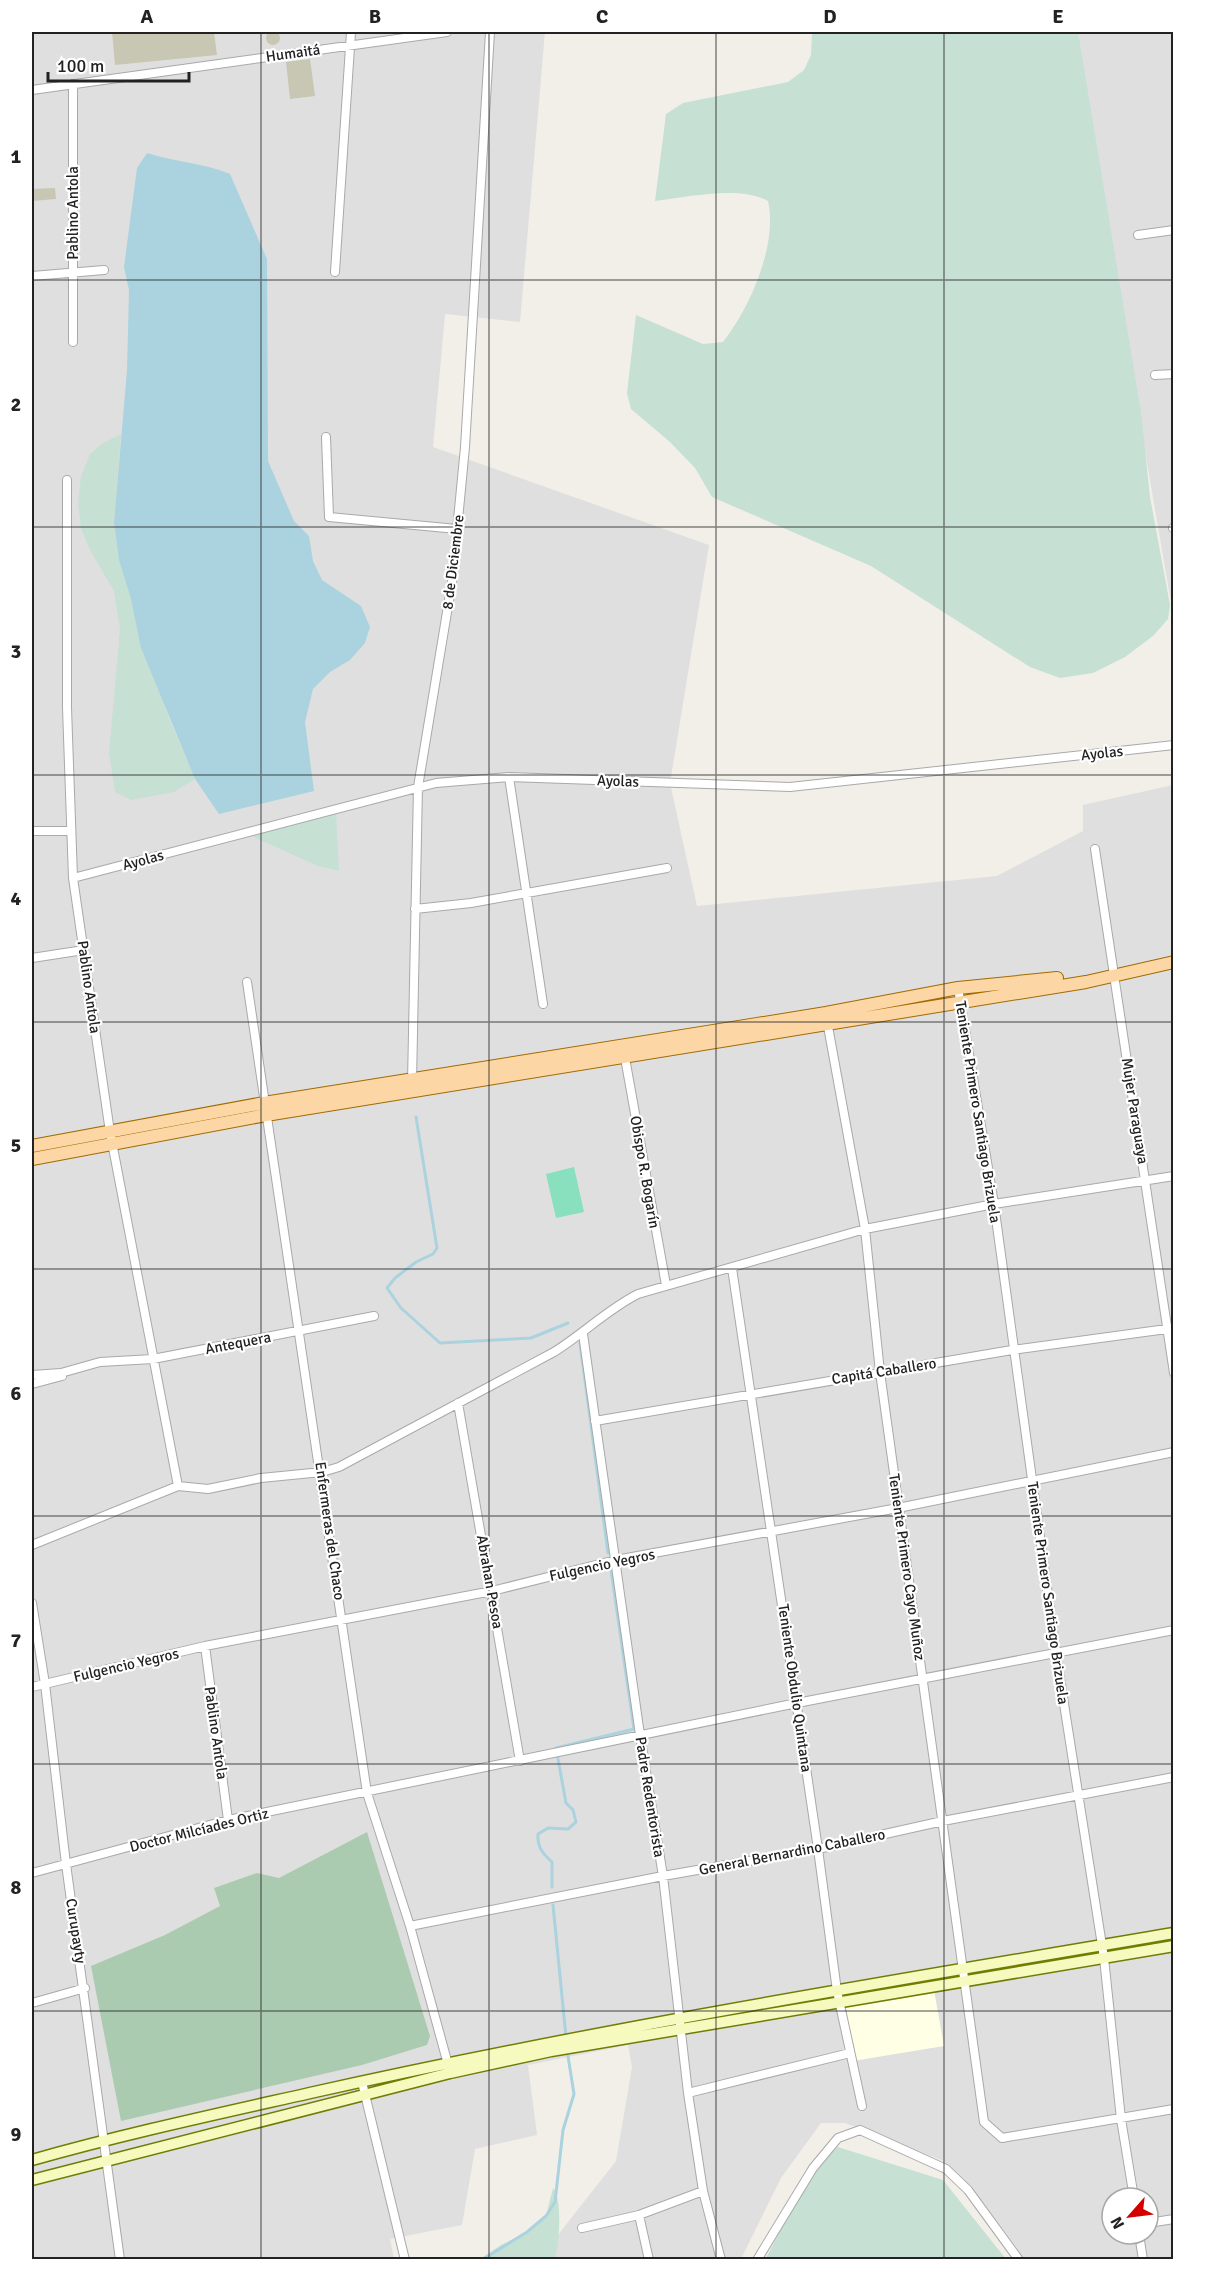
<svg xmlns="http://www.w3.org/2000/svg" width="1205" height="2291" font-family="Signika,sans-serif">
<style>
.residential{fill:#e0dfdf;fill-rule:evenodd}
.education{fill:#ffffe5}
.construction{fill:#c7c7b4}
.wetland{fill:#c6e0d4}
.cemetery{fill:#aacbaf}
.pitch{fill:#88e0be}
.water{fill:#aad3df}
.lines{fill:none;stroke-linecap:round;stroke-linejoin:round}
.stream{stroke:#aad3df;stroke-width:3}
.minor-casing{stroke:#a9a9a9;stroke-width:10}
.secondary-casing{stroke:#707d05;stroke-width:13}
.primary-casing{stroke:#a06b00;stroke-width:14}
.minor{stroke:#fff;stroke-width:8}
.secondary{stroke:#f7fabf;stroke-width:10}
.primary{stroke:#fcd6a4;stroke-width:12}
.grid{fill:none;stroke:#222;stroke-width:1.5;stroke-opacity:0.55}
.labels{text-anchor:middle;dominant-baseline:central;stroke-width:4.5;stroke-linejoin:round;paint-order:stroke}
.street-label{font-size:15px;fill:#222;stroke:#fff}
.neatline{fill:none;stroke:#222;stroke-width:2}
.grid-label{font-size:20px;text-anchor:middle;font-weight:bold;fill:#222}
</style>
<rect width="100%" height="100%" fill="#f2efe9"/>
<path class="residential" d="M32,32H545L520,322L445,314L433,447L709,545L670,783L697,906L997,876L1083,831V805L1173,785V2259H1023L996,2232L969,2192L944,2161L845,2123H821L781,2178L741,2259H539L616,2161L632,2067L628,2045L528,2065L537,2135L475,2149L462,2225L390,2239L394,2259L32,2260ZM1112,2198H1148V2234H1112Z
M1076,32H1173V614L1130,364Z"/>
<path class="education" d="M934,1990L944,2046L853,2061L842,2006Z"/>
<path class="construction" d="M266 38a7 7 0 1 1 14 0a7 7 0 1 1-14 0Z
M112,32H214L217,55L115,65Z
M310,59L315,96L290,99L286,62Z
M55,188L56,199L32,201V189Z"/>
<path class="wetland" d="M812,32H1078L1141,412L1150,497L1170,605L1168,619L1153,636L1125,657L1093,673L1060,678L1030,667L871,566L712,497L695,468L670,442L631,409L627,393L636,315L703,344L723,342C750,308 778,244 768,201C740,185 687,197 655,201L666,114L683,103L788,82L804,70L811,55Z
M121,434L114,523L119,560L168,716L195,779L174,792L131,800L115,792L109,753L120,629L114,591L91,552L81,529L78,503L81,476L90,454L103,443Z
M336,810L339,871L318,866L247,834Z
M838,2147L943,2180L1006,2259L765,2260L812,2169Z
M553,2188C563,2200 559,2244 555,2259H480L501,2245L529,2232L546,2216Z"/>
<path class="cemetery" d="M367,1832L430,2036L427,2045L362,2065L121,2121L91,1966L165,1935L220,1906L214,1888L257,1873L279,1878Z"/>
<path class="pitch" d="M574,1167L584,1212L556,1218L546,1174Z"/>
<path class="water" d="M147,153C175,162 204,163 230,174L267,259L268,461L294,521L309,536L313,561L322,580L361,606L370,627L365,643L350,660L330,672L313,689L305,722L314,791L219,814L195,779L141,648L131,599L119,560L114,523L127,370L129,290L124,267L137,168Z"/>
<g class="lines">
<path class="stream" d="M416,1117L437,1248L433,1254L416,1262L395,1278L387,1288L401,1308L440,1343L531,1338L568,1323
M580,1343L608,1553
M552,1887V1862C543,1854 537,1847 538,1834L548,1828L568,1829L576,1822L573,1810L566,1803L556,1748L634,1729L611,1570
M553,1905L566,2037
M482,2260L527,2232L546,2216L555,2202L563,2130L574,2094L567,2050"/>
<g class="minor-casing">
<path id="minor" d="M32,90L447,32
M1138,235L1174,230
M335,272L351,32
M32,276L104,270
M73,342V84
M1155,375L1174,374
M326,437L329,517L457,529
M67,480V708L73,878L110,1132L178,1486
M1173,528H1174
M509,777L543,1004
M32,831H70
M1095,849L1174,1373
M73,878L436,783L509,777L790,787L1174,745
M415,909L471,903L667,868
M32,958L84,950
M247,982L367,1793L410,1926L449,2068
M958,988L994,1204L1056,1653L1104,1958L1121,2119L1134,2198
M827,1021L865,1229L880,1372L984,2122L1002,2138L1174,2109
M625,1058L666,1285
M412,1082L418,787L452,582L465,447L490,32
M732,1268L818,1849L837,1991L862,2106
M583,1334L640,1735L663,1876L688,2093L703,2191L721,2260
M32,1375L61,1373L100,1362L153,1359L374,1316
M32,1384L62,1376
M458,1403L520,1761
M595,1421L1012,1350L1174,1328
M32,1545L178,1486L208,1489L261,1478L322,1472L339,1467L554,1352C583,1334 608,1309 638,1294L865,1229L994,1204L1174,1176
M32,1603L45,1684L66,1864L120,2260
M205,1646L228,1820
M32,1687L205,1646L492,1591L616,1560L898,1508L1174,1452
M32,1873L228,1820L797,1703L1174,1630
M410,1926L663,1876L818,1849L943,1821L1174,1777
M32,2003L85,1988
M362,2082L405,2260
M688,2093L850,2053
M639,2215L649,2260
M1148,2223L1174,2219
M582,2228L639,2215L703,2191
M1139,2234L1143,2260
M757,2260L813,2168L838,2138L860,2130L946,2169L968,2190L1019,2260"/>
</g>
<g class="secondary-casing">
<path id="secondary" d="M32,2160C124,2134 217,2114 310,2093C596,2029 885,1982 1174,1933
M32,2180L450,2073L551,2051L1174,1946"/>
</g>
<g class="primary-casing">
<path id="primary" d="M32,1146L264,1103L826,1013L958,988L1057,978
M32,1159L266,1115L1086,982L1174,962"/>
</g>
<use href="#minor" class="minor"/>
<use href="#secondary" class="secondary"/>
<use href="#primary" class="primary"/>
</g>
<path class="grid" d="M261,32V2260M489,32V2260M716,32V2260M944,32V2260M32,280H1174M32,527H1174M32,775H1174M32,1022H1174M32,1269H1174M32,1516H1174M32,1764H1174M32,2011H1174"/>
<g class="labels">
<g class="street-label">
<text transform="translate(293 53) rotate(-8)">Humaitá</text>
<text transform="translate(73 213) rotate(-90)">Pablino Antola</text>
<text transform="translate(453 562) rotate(-83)">8 de Diciembre</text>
<text transform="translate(1102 753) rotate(-6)">Ayolas</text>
<text transform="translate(618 781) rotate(2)">Ayolas</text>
<text transform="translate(143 860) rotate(-15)">Ayolas</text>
<text transform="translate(89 987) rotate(82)">Pablino Antola</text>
<text transform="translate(1135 1111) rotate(81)">Mujer Paraguaya</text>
<text transform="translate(978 1112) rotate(81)">Teniente Primero Santiago Brizuela</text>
<text transform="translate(645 1172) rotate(80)">Obispo R. Bogarín</text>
<text transform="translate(238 1343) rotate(-11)">Antequera</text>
<text transform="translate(884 1371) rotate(-9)">Capitá Caballero</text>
<text transform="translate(330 1531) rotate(82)">Enfermeras del Chaco</text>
<text transform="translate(602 1565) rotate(-12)">Fulgencio Yegros</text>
<text transform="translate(907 1567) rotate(82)">Teniente Primero Cayo Muñoz</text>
<text transform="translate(490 1582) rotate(80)">Abrahan Pesoa</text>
<text transform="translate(1048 1593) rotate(82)">Teniente Primero Santiago Brizuela</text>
<text transform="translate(126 1665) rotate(-13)">Fulgencio Yegros</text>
<text transform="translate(795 1688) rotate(82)">Teniente Obdulio Quintana</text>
<text transform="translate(216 1733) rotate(82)">Pablino Antola</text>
<text transform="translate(650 1797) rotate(81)">Padre Redentorista</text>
<text transform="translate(199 1830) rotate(-14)">Doctor Milcíades Ortiz</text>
<text transform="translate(792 1852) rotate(-11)">General Bernardino Caballero</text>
<text transform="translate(76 1931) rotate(81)">Curupayty</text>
</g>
</g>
<rect width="1205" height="2291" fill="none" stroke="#ffffff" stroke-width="66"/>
<g transform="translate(1130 2216) rotate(242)"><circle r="28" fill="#ffffff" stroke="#a7a7a7" stroke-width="1.5"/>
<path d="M0-4.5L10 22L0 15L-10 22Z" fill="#d40000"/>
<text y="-9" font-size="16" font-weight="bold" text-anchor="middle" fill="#222222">N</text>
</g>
<path d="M48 72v9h141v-9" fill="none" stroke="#222222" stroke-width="3"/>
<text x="57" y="72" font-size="18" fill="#222222" stroke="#ffffff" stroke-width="4.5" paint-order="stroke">100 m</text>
<rect x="33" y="33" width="1139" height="2225" class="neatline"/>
<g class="grid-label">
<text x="147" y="23">A</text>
<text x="375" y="23">B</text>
<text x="602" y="23">C</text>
<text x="830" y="23">D</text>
<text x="1058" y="23">E</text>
<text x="16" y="163">1</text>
<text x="16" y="411">2</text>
<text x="16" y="658">3</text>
<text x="16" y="905">4</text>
<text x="16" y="1152">5</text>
<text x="16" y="1400">6</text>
<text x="16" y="1647">7</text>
<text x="16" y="1894">8</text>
<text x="16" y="2141">9</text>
</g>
</svg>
